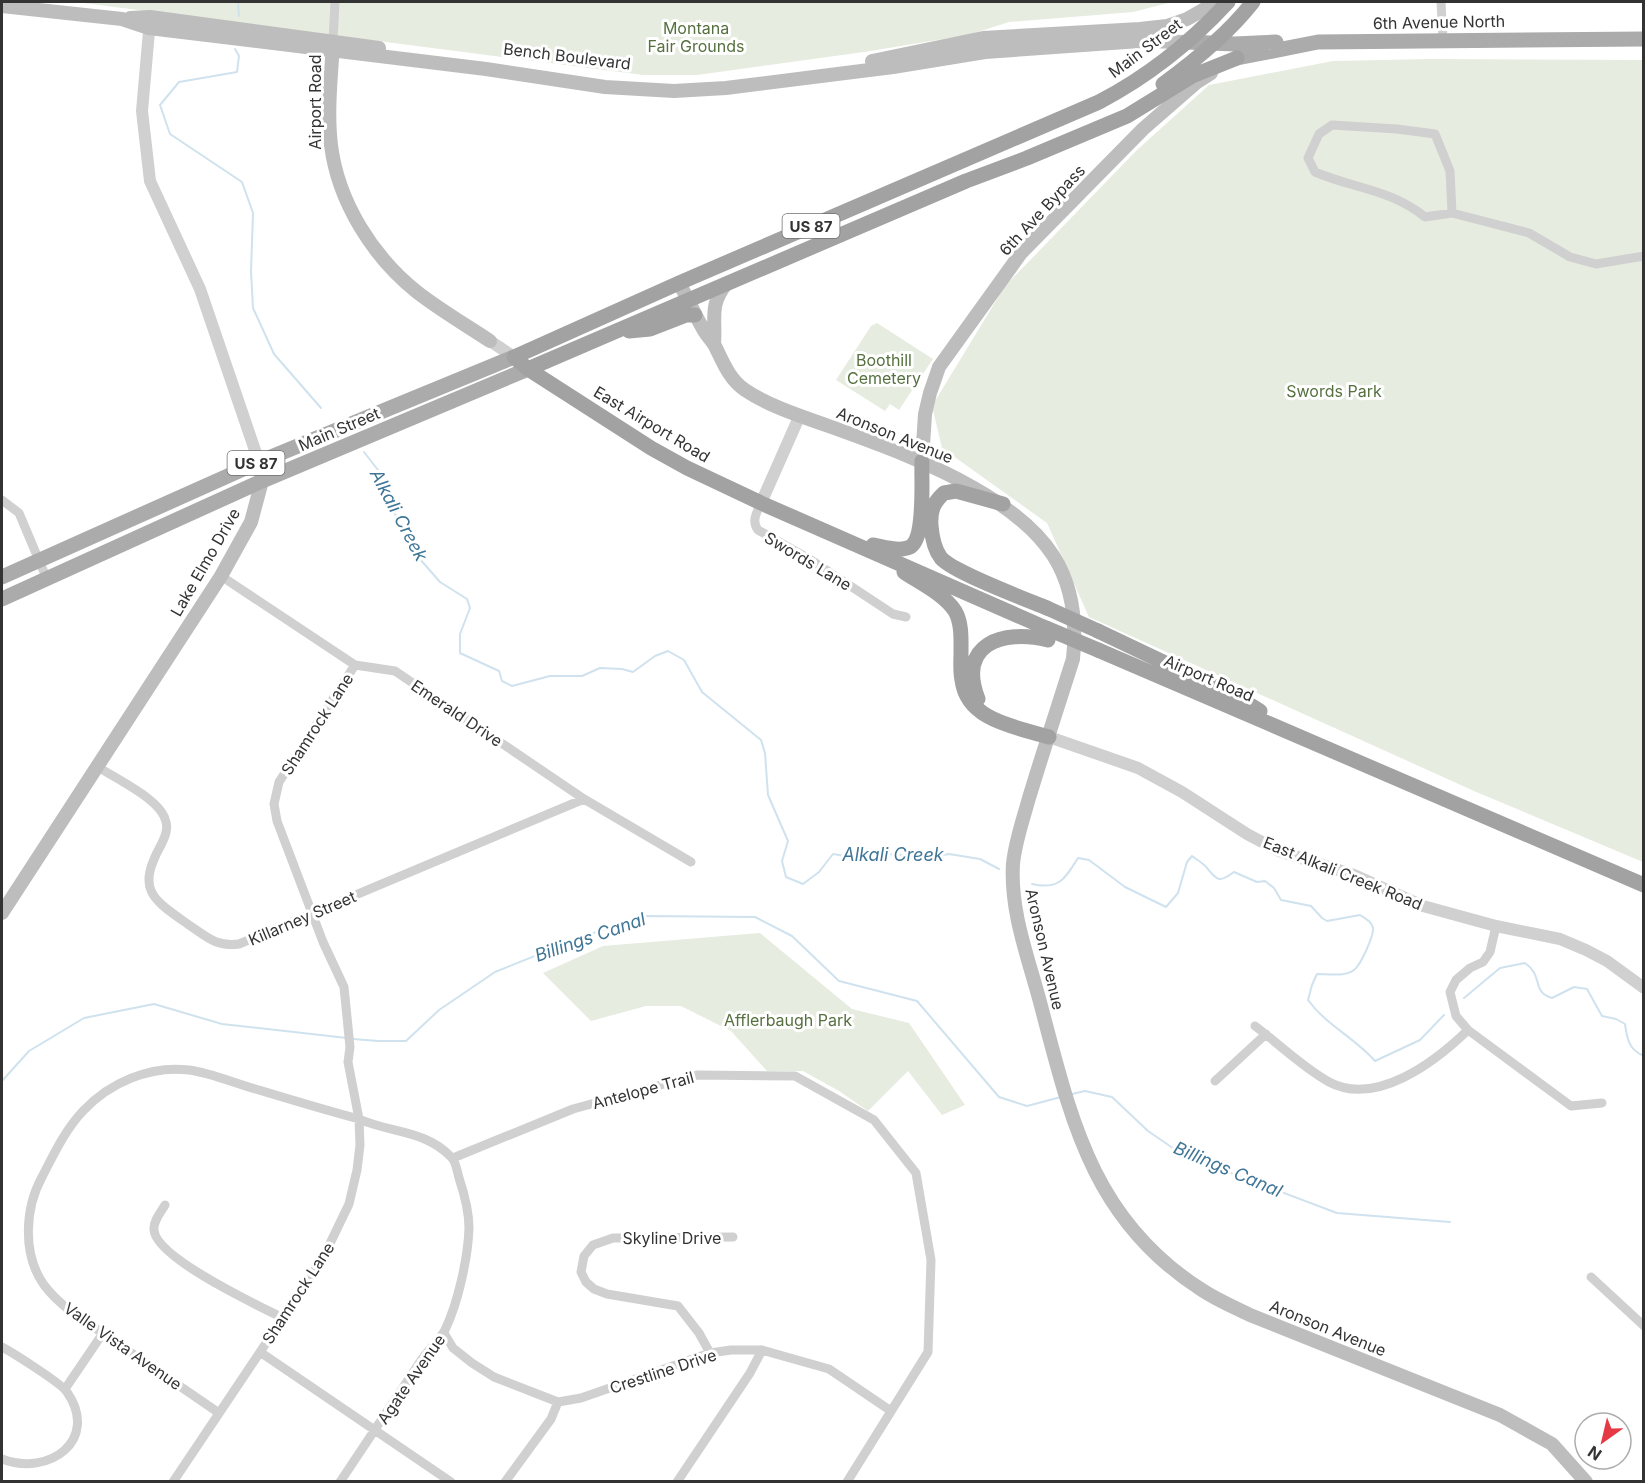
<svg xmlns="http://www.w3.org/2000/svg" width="1645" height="1483" font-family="Inter,sans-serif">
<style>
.green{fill:#e6ecdf}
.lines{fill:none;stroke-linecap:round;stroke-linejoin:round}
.stream{stroke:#cfe2ee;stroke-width:2}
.minor{stroke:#d0d0d0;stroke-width:9}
.tertiary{stroke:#d0d0d0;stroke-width:12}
.secondary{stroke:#bdbdbd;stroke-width:14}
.primary{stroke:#ababab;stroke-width:15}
.trunk{stroke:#a2a2a2;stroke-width:15}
.trunk-bridge{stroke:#a2a2a2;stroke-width:15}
.labels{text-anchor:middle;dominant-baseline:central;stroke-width:6;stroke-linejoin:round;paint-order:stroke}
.shield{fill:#fff;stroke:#707070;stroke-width:1.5}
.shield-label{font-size:15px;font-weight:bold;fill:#333}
.street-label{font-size:16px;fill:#333;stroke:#fff}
.park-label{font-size:16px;fill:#56703f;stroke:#fff}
.water-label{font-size:18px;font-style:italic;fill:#3f7597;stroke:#fff}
</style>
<rect width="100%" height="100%" fill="#fff"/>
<path class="green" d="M76,2H1172L1133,12L1009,22L968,35L864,52L697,75H643Z
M1430,59L1643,60V862L1474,791L1089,617L1047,523L942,448L932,406L1005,286L1137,150L1209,85L1333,61Z
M877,323L933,359L899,410L890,404L885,411L836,380L871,326Z
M760,933L852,1009L909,1023L965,1105L942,1115L908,1071L868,1111L839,1091L803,1071H767L731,1031L681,1006H646L591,1021L543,973L603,946Z"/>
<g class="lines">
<path class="stream" d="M238,2L239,16
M235,49L239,56L237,72L179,82L160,105L170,134L242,182L253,213L251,271L253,308L274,354L321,408
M364,452L385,479L395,514L419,558L440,582L467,599L470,608L460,634V653L499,671L502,681L512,686L550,676H582L600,668L622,669L633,672L655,656L668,651L684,660L702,692L761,740L765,753L768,795L788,841L782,861L786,877L803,884L819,872L833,854L857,858L886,854L931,857L949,854L980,859L999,869
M1032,884C1059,890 1065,879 1078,858L1089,860L1125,887L1166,907L1178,893L1187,862L1192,856C1197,860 1203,863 1207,868C1218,881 1219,883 1234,872L1257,882L1265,881L1274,888L1281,900L1311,906L1322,918L1327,921L1360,915C1366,919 1372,922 1373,928C1374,936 1360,966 1354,970C1345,977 1328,974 1317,974L1312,985L1308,1000C1326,1025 1355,1038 1375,1061L1420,1040L1444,1015
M1464,998L1500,968L1525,963C1544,976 1531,992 1552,998L1574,987L1587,989L1602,1016L1616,1019L1625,1024C1627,1039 1629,1050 1644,1056
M353,1039L378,1041H406L439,1010L495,972L587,935L647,916L755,917L792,936L839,981L917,1001L999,1097L1027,1106L1061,1097
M2,1081L29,1051L84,1018L154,1004L222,1024L347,1038
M1072,1094L1085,1091L1112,1097L1148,1131L1183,1155L1337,1213L1450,1222"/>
<path class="minor" d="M1441,2L1443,40
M333,41L335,2
M1452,213L1450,171L1435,134L1397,129L1332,125L1319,134L1308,158L1315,172C1355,189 1390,189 1425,217L1452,213L1529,233L1570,257L1596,264L1644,256
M2,500L19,513L46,577
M761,503C757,512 751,521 758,530L811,560L893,614L906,617
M221,576L355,665L395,671L584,799L691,862
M96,766C114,777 159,799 165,819C169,828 165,837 161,845C136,890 152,899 189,925C207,937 216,947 239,944L584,799
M1496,926L1490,952L1483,962L1470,968L1456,980L1450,992L1456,1016L1468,1030L1571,1106L1602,1103
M1255,1026C1279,1044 1302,1067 1329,1082C1376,1107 1435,1062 1468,1030
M1215,1081L1266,1034
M453,1158L573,1109L697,1075L795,1076L874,1120L916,1173L931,1260L928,1352L847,1482
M165,1205C161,1212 153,1221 154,1230C156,1258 257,1305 283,1318
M1591,1277L1644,1326
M444,1333L453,1348L472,1363L494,1377L558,1402L581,1398L710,1353L731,1350H762L829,1369L891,1411
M2,1347C13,1353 61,1383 67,1392C100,1440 49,1477 2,1459
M260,1352L451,1482
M710,1353L699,1333L678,1306L607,1294L594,1289L586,1282L581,1272L584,1256L593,1245L613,1238L733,1237
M65,1389L103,1333
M219,1413C184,1389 149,1365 114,1341C90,1324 62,1309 44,1285C22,1254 25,1208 42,1177C54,1154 65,1130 83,1111C109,1083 150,1065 189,1070C212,1073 236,1084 259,1090C292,1100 325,1110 359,1119C390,1133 426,1130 451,1157C456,1161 457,1171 459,1178C464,1193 469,1211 469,1228C468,1258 458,1303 445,1330C441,1338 428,1350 422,1359L340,1482
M173,1482L323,1258L349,1204L357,1170L360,1145L359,1119L348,1062L350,1047L344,987L323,942L277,821L274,804L279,782L355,665
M505,1482L551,1419L558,1402
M677,1482L750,1373L762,1350"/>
<path class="tertiary" d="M150,20L142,111L150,181L200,289L259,462
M490,341L514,357
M761,503L800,415
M1049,737L1138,768L1182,792L1247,834L1279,851L1354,875L1423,906L1496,926L1560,939L1586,950L1607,961L1644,988"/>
<path class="secondary" d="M2,6L122,19L149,28L486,69L605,87L674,91L726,88L893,67L985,52L1140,41L1186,42
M130,18L150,17L379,48
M333,44C331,77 327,112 331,145C338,202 373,257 417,292C440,310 466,325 490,341
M872,61L983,38L1140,29L1167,26L1187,19L1217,2
M679,283C687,297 694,313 702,327C705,334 711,339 715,346C723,362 729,379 745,390C772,408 807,418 837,429C884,446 930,463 974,488C1046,529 1082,573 1073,659C1058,706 1043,752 1029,798C1023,820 1015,842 1013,864C1010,911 1028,957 1040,1002C1071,1119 1092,1220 1202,1290C1217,1300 1234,1307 1250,1315L1500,1415L1552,1444L1586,1482
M714,344C716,319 709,305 726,284
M922,461L925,414L930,393L939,367L1021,253L1143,129L1197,82L1211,73
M2,913L221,576L251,522L262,481L259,462"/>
<path class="primary" d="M1186,42L1235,44L1276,42
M1237,58L1318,42L1644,39
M2,577L259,462L514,357
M2,599L262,481L528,369"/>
<path class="trunk" d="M1163,84C1196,60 1228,34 1253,2
M629,331L650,329L686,315H695
M528,369L966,181L1027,158L1127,116L1192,76L1237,58
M1003,504L956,491L944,493C933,503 930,511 931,526C932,537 934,549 941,558C953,572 1025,599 1047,608
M873,545C885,547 899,552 910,547C926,538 921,479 922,461
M904,572C920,583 944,594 955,611C962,623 961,639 961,652C961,661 960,671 962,680C967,721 1017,727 1049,737
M1046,628L761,503L687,468L651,448L528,369L514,357L679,283L1099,102C1147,77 1192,41 1228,2
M1098,631L1241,699L1260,711
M1098,650L1644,885
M978,699C957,644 1002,629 1048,640"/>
<path class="trunk-bridge" d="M1047,608L1098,631
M1046,628L1098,650"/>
</g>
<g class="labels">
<g class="shield">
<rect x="782.5" y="214" width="57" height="24" rx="4.5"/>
<rect x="227.5" y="451" width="57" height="24" rx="4.5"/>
</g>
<g class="shield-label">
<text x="811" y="226">US 87</text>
<text x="256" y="463">US 87</text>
</g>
<g class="street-label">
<text transform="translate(1439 22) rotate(-1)">6th Avenue North</text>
<text transform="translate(1145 48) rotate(-37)">Main Street</text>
<text transform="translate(567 56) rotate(7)">Bench Boulevard</text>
<text transform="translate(315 102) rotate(-90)">Airport Road</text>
<text transform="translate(1042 210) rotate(-47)">6th Ave Bypass</text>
<text transform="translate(652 424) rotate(31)">East Airport Road</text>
<text transform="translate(339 429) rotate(-23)">Main Street</text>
<text transform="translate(895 435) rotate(22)">Aronson Avenue</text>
<text transform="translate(808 561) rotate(31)">Swords Lane</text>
<text transform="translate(205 562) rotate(-60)">Lake Elmo Drive</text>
<text transform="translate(1209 678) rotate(23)">Airport Road</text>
<text transform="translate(457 713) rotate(34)">Emerald Drive</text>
<text transform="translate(317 724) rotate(-57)">Shamrock Lane</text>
<text transform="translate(1343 873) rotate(22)">East Alkali Creek Road</text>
<text transform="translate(302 918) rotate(-23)">Killarney Street</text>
<text transform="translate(1045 949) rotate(77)">Aronson Avenue</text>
<text transform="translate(643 1090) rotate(-15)">Antelope Trail</text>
<text x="672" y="1238">Skyline Drive</text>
<text transform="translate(298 1293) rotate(-57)">Shamrock Lane</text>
<text transform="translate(1328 1328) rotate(22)">Aronson Avenue</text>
<text transform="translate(123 1346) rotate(35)">Valle Vista Avenue</text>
<text transform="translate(663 1371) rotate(-18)">Crestline Drive</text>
<text transform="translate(411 1379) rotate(-55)">Agate Avenue</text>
</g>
<g class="park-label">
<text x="696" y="28">Montana<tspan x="696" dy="18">Fair Grounds</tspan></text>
<text x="884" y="360">Boothill<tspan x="884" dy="18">Cemetery</tspan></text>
<text x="1334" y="391">Swords Park</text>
<text x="788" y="1020">Afflerbaugh Park</text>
</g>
<g class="water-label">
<text transform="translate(399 515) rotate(62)">Alkali Creek</text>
<text x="893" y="854">Alkali Creek</text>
<text transform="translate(590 937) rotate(-19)">Billings Canal</text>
<text transform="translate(1228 1169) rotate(23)">Billings Canal</text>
</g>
</g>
<rect width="1645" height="1483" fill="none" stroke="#333333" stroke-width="6"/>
<g transform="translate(1603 1441) rotate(214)"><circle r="28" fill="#ffffff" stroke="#adadad" stroke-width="1.5"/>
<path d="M0-4.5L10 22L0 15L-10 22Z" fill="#e63946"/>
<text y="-9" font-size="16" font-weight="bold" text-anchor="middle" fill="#333333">N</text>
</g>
</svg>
